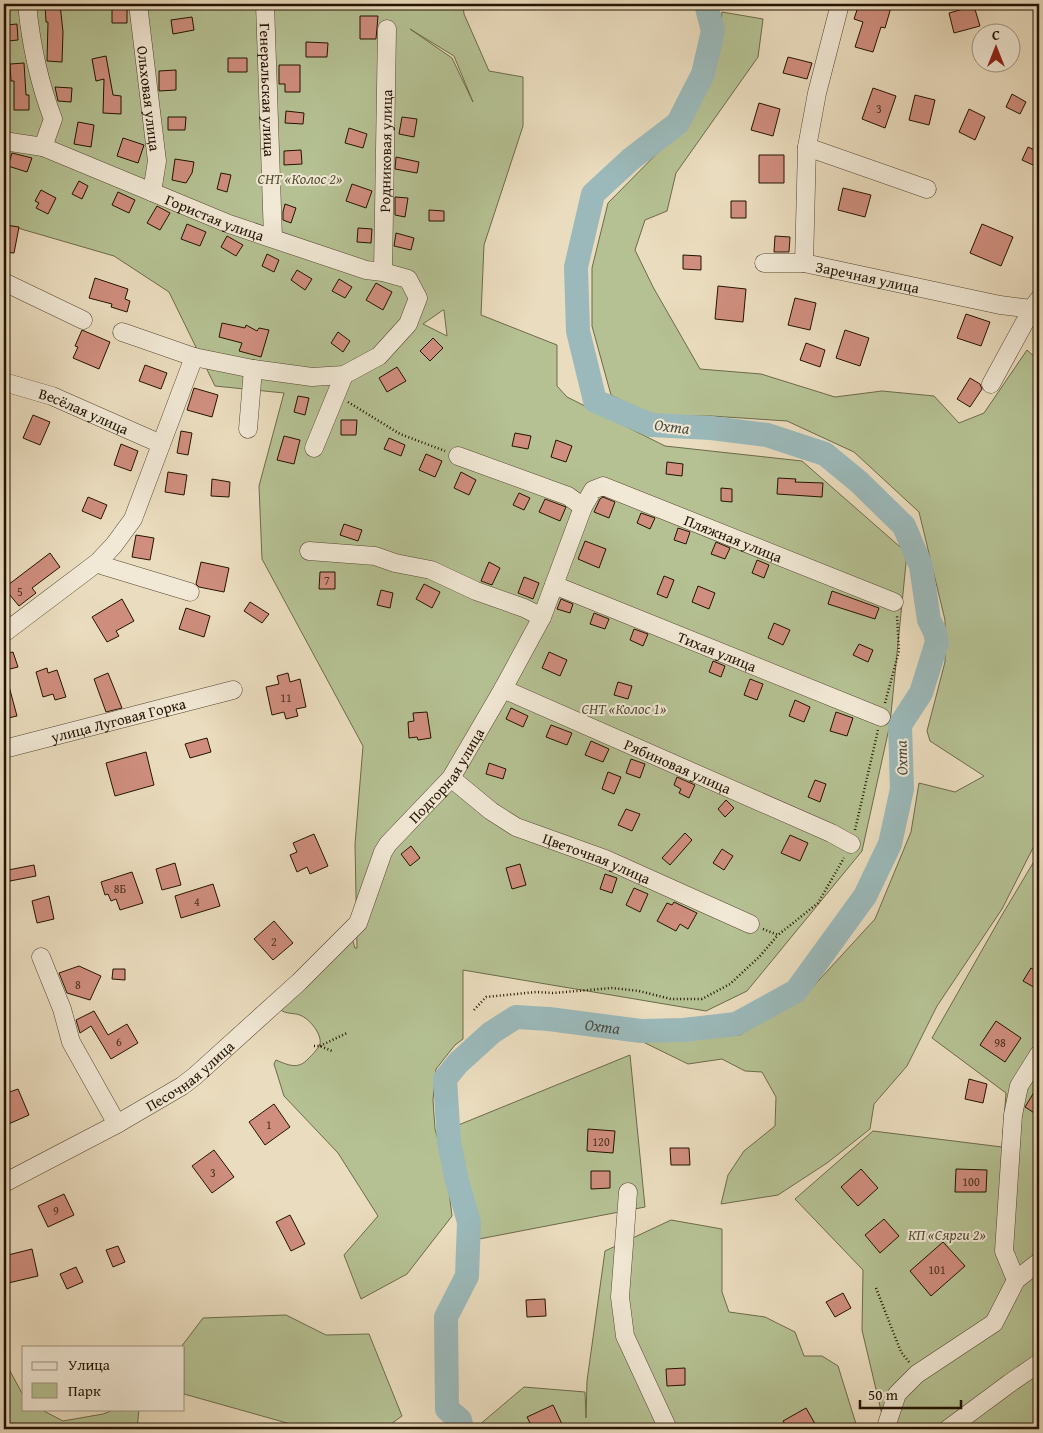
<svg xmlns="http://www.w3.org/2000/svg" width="1043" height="1433" font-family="'Gentium Book Plus',serif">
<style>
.green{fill:#b5c193;stroke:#6c6a4a;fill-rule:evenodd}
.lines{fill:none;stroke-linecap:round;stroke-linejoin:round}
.river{stroke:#9bb9ba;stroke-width:24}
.building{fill:#cf8e7e;stroke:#231300}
.minor-casing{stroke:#554530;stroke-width:19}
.path{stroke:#231300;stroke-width:2.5;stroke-dasharray:1 2.5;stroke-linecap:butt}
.minor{stroke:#f1e8d5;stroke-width:18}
.labels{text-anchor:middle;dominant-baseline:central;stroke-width:4;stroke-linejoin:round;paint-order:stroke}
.number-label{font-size:12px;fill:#4e3220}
.street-label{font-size:15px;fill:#231300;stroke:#f1e8d5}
.park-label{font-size:15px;font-style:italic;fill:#565033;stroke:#f1e8d5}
.water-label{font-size:16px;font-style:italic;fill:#4d4d41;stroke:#f1e8d5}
</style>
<rect width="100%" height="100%" fill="#eadcbe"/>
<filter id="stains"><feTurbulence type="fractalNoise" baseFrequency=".004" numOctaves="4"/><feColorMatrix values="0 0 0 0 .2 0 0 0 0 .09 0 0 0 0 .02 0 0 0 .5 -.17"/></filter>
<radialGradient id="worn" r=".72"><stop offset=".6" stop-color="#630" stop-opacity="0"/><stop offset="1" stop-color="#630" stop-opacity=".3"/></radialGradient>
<path class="green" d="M4,4H463L464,14L489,71L523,77V126L484,245L481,315L557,345V386L567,397L665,446L802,461L907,553L890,724L862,851L747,991L706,1011L463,970V1039L455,1045L436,1069L433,1100L435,1129L446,1168L452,1216L407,1274L361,1299L344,1255L378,1216L338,1153L284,1096L274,1064L276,1060C288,1065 298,1070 308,1059C312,1055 318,1049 320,1044C322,1034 310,1020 302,1016C295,1012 285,1015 280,1009L352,938L355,948H357L355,844L363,746L262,559L259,486L284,393L215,386L169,292L114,256L4,224ZM410,29L454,56L473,102L452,58ZM443,310H444L447,336L423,324Z
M722,12L763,19L758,57L676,173L667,211L645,220L635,250L653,287L700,369L761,374L835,397L882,391L934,396L959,423L984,413L1027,350L1039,361V836L1002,909L937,1006L907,1066L874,1104L870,1129L827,1163L778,1195L721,1204L728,1175L744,1151L775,1126L776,1097L762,1072L745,1071L722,1059L688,1064L641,1041L681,1040L740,1035L808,992L875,919L911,832L919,783L955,792L984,776L930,741L927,731L945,662V620L919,512L854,452L787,421L711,416H652L611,395L592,326V268L608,203L684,126L708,83L720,34Z
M1039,853V1429H883V1419L862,1330L863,1270L795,1199L873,1131L1002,1147L1006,1093L932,1038L1002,915Z
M630,1055L645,1207L474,1240L456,1126Z
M671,1220L722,1229V1292L729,1312L765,1317L795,1332L804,1356H822L838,1366L856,1424L859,1429H479L478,1426L524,1387L585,1392L586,1418L587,1381L605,1251Z
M286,1315L326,1335L369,1334L402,1416L384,1429H284L287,1423L184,1394V1347H181L203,1318Z
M4,1360L24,1397V1409H40L63,1421L103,1414L116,1409H139L137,1429H4Z"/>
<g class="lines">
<path class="river" id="s1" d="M462,1429L460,1420L447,1409L446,1317L467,1276L469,1222L457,1181L449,1142L445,1079L458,1063L491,1033L516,1017L549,1019L641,1031L683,1030L736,1024L796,991L865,896L890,844L902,789L900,725L921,693L937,642L935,632L929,620L921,566L904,526L859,482L825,454L767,435L711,428L651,425L595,401L578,331L576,267L593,194L631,159L678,123L703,74L713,31L706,4"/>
</g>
<path class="building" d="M45,4H60L63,32L62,62L47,61L48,22H46Z
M859,4H892L885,28L881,27L873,52L855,47L863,22L854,19Z
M974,6L980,26L954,33L949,13Z
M112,8H127V23H112Z
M360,16H378L376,39H360Z
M192,17L194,30L173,34L171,20Z
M17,24L18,40L8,41L6,25Z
M306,42L328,43L327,57H306Z
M106,56L113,95L121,96V114L103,113L104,79L96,81L92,59Z
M788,57L812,63L807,79L783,73Z
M228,58H247V72H228Z
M24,63L26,95H29V110H14V81H11L10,64Z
M279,65H300V92H285V84H279Z
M176,70V90L159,91V71Z
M55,87L72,88L71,102L58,101Z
M873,88L896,96L885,128L862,119Z
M1012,94L1026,102L1020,114L1006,107Z
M915,95L935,100L929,125L909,120Z
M759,103L780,109L773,136L751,130Z
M969,109L985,117L975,140L959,132Z
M286,111L304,113L303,124L285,123Z
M168,117H186L185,130H168Z
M402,117L417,119L414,137L399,134Z
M78,122L94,125L91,147L74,144Z
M349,128L367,134L363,148L345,143Z
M123,138L144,145L138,163L117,156Z
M1028,147L1039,152L1033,165L1022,160Z
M301,150L302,164L284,165V151Z
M12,153L32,158L27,172L8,166Z
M759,155H784V183H759Z
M396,157L419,162L417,173L395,169Z
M175,159L194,162L192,173L186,183L172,180Z
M221,173L231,175L227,192L217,189Z
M79,181L88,186L82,199L72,194Z
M352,184L372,191L366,208L346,201Z
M843,188L871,195L865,217L838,210Z
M41,190L56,198L48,214L36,208L39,203L35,201Z
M118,192L135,200L129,213L112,205Z
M395,197L408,198L405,217L395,215Z
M731,201H746V218H731Z
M285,204L296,208L291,223L283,220V212Z
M157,206L170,213L160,230L147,223Z
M429,210L444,211V221H429Z
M187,224L206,232L200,246L181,239Z
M982,224L1013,237L1001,266L970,253Z
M5,225L19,227L14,253L4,252Z
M358,228L372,229L371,243L357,242Z
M396,233L414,238L411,250L394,246Z
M227,236L243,245L236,256L221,247Z
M775,236L790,237L789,252H774Z
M267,254L279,260L274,272L262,266Z
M683,255L701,256V270L683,269Z
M297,270L312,279L305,290L291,280Z
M95,278L128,289L125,299L130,301L127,312L111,307L112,304L89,298Z
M339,279L352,287L345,298L332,291Z
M376,283L392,292L383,310L366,300Z
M718,286L746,289L743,322L715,319Z
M795,298L816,303L810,330L788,325Z
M966,314L990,322L981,346L957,338Z
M222,323L245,328L246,325L257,331L259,328L269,330L261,357L239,351L242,343L219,337Z
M82,330L110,342L99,369L73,358L78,347L75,346Z
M845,330L869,338L860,366L836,358Z
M338,332L350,341L343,352L331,343Z
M433,338L443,348L430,361L420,351Z
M806,343L825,350L820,367L800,360Z
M145,365L167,373L161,389L139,381Z
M397,367L406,381L387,392L379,378Z
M970,378L980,384L982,389L970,407L957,399Z
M194,388L218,395L212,417L187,410Z
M298,396L309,398L305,415L294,412Z
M33,415L50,422L40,445L23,438Z
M341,420H357L356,435H341Z
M181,431L192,433L188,455L177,453Z
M515,433L531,436L528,449L512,446Z
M284,436L300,440L294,464L277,460Z
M389,438L405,445L401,456L384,449Z
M556,440L572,446L566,462L551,457Z
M121,444L138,451L131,471L114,465Z
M426,454L442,461L435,477L419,470Z
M667,462L683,464L682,476L666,474Z
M168,472L187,475L184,495L165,492Z
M461,472L476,480L469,495L454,488Z
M778,478L796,479L795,482L823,483L822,497L777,494Z
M212,479L230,482L229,497L211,496Z
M721,488L732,489V502L721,501Z
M519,493L530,498L524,510L513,505Z
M88,497L107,505L101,519L82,511Z
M603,497L615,502L609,518L594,512L600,499Z
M545,499L566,507L560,521L539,512Z
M641,513L655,518L650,529L637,523Z
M344,524L362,530L358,541L340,535Z
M678,528L690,532L686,544L674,540Z
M136,535L154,538L150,560L132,557Z
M585,541L606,549L599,568L578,559Z
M716,542L730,548L725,559L711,554Z
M50,553L60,567L32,588L36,593L19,606L4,588Z
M757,560L769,565L764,578L752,573Z
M201,562L229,568L224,592L199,587L196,584Z
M489,562L500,568L492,585L481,581Z
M320,572H335V589H319Z
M664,576L674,580L667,598L657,594Z
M524,577L539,583L533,599L518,593Z
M424,584L440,592L432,608L416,599Z
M698,586L715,593L709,609L692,602Z
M381,590L393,593L390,608L377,605Z
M832,591L879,608L875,619L828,604Z
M122,599L134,621L116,631L119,636L107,642L92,617Z
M561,599L573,604L570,613L557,609Z
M250,602L269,614L262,623L244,611Z
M186,608L210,616L204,637L179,629Z
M594,613L609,619L605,629L590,624Z
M774,623L790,630L783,645L768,638Z
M634,629L648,634L643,646L630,640Z
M859,644L873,650L868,662L853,655Z
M13,652L18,667L6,670L4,654Z
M549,652L567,660L560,676L542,668Z
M713,661L725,666L721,677L709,672Z
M47,668L48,673L57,670L66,697L55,700L53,694L43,697L36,672Z
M108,673L122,708L106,712L94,679Z
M288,673L290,682L300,679L306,707L296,709L298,716L286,719L284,712L272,715L266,687L279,684L277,676Z
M7,679L17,716L4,719V680Z
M750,679L763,684L757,700L744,695Z
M618,682L632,686L628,699L614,695Z
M795,700L810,707L804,722L789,716Z
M511,708L528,716L523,727L506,719Z
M427,712L431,738L418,740L417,737L409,738L408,722L414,721L413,713Z
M836,712L853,718L847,736L830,731Z
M551,725L572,733L567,745L546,737Z
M207,738L211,752L190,758L185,744Z
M591,741L609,749L603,762L585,755Z
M146,752L154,785L115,796L106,763Z
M631,759L645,764L640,778L626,773Z
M489,763L506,769L503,779L486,774Z
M608,772L621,777L614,794L602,789Z
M677,777L695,785L689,798L679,793L681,789L674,785Z
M815,780L826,784L820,802L808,797Z
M726,800L734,808L725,817L718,809Z
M626,809L640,814L632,831L618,825Z
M685,833L692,840L670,865L662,858Z
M314,834L328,866L310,874L307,867L297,872L290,855L297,852L293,843Z
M790,835L808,843L800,861L781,853Z
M411,846L420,858L410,866L401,854Z
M722,849L733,856L724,870L713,863Z
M175,863L181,885L162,890L156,869Z
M520,864L526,885L512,889L506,868Z
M34,865L36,876L10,881L8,870Z
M132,872L143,903L120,910L116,899L111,901L108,894L105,895L101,882Z
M605,874L617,878L612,893L600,889Z
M213,884L220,906L181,918L175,896Z
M634,888L648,894L640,912L626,905Z
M49,896L54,919L37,923L32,901Z
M674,902L697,913L688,929L680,924L676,931L657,921L667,903L672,905Z
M274,921L293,943L273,960L254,939Z
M79,966L101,976L90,1000L67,993L59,973Z
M1031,968L1039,973V990L1023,981Z
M113,969H125V980L112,979Z
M94,1011L108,1035L127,1024L138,1043L111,1059L91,1026L80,1033L76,1020Z
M996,1021L1021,1038L1005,1062L980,1045Z
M969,1079L987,1084L983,1103L965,1099Z
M1039,1084V1116L1025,1107Z
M18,1089L29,1115L4,1126V1094Z
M274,1104L290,1127L265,1145L249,1122Z
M588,1129L615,1131L613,1153L587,1151Z
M670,1148H689L690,1165H671Z
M214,1150L234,1177L212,1193L192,1166Z
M861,1169L878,1188L858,1206L841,1187Z
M956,1169L987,1170L986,1192H955Z
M591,1171H610V1188L591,1189Z
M64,1194L74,1215L48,1227L38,1206Z
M290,1215L305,1244L291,1251L276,1222Z
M884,1219L899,1236L880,1253L865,1235Z
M943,1242L965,1266L931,1296L910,1271Z
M118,1246L125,1262L113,1267L106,1250Z
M32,1249L38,1276L4,1284V1256Z
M76,1267L83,1282L67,1289L60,1274Z
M843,1293L851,1308L835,1317L826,1302Z
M545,1299L546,1316L527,1317L526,1300Z
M685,1368V1385L667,1386L666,1369Z
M553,1405L562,1424L551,1429H533L527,1417Z
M806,1408L818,1429H788L783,1421Z"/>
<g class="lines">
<g class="minor-casing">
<g id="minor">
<path d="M27,4C31,45 38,80 53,119L43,147"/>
<path id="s2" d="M138,4L157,161L152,192"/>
<path id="s3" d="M265,4L273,238"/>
<path id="s4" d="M840,4L817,93L807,147L804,263L1000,305L1032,309L1039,299"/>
<path id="s5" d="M4,141L43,147L229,224L366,270L383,272L408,279L418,298L408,324L379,356L344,375L312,377L253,369L194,357L133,519L114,545L98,562L4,633"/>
<path d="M807,147L927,189"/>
<path d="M764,263H804"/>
<path id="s6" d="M383,272L387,29"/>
<path d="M4,283L8,284L83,320"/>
<path d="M122,332L194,357"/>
<path id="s7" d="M4,382L52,396L161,444"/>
<path d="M991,384L1032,309"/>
<path d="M248,429L253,369"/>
<path d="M314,448L344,375"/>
<path d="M458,456L568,496L583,507"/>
<path d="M309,551L375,556L395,563L431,570L476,591L524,608L542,617"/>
<path d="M98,562L104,566L190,592"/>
<path id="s8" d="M554,585L881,717"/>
<path id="s9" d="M503,689L831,833L851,844"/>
<path id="s10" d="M4,749L233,690"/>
<path id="s11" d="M451,778L491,811L516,827L605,859L750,924"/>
<path d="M41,957L62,1009L71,1042L117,1124"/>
<path id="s12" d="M4,1183L117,1124L182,1086L195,1076L299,982L358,923L383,852L388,844L451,778L503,689L542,617L583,507L593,490L603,486L894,602"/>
<path d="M628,1192L620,1297L625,1336L668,1429"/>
<path d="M1016,1280L1004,1251L1013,1115L1019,1086L1039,1054"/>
<path d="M887,1429V1424L897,1394L917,1374L994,1323L1016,1280L1039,1262"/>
<path d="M948,1429L1010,1383L1039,1363"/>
</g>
</g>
<path class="path" d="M348,402L400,434L445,451
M885,703L899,651L897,615
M855,830L878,730
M763,929L778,935L818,903L844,858
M474,1010L486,997L536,992L553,993L612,988L639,991L671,999H702L730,984L760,956L778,935
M314,1046H320L332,1051
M320,1046L347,1033
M876,1288L901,1352L909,1362"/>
<use href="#minor" class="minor"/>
</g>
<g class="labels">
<g class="number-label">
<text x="879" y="108">3</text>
<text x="327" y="580">7</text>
<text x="20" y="591">5</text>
<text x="286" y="697">11</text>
<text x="120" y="888">8Б</text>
<text x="197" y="901">4</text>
<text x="274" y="941">2</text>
<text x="78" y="984">8</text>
<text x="119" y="1041">6</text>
<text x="1000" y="1042">98</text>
<text x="269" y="1124">1</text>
<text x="601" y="1141">120</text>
<text x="213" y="1172">3</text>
<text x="971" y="1181">100</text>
<text x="56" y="1210">9</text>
<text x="937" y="1269">101</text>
</g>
<g class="street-label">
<text stroke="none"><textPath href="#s3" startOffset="86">Генеральская улица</textPath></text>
<text stroke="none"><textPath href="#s2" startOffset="95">Ольховая улица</textPath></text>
<text stroke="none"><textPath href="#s6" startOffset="121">Родниковая улица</textPath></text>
<text stroke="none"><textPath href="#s5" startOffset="225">Гористая улица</textPath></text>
<text stroke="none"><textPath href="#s4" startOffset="328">Заречная улица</textPath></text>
<text stroke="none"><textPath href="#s7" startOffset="85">Весёлая улица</textPath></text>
<text stroke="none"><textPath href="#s12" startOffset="1092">Пляжная улица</textPath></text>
<text stroke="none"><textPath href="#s8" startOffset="176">Тихая улица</textPath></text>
<text stroke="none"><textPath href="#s10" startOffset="118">улица Луговая Горка</textPath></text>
<text stroke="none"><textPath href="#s9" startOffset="191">Рябиновая улица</textPath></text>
<text stroke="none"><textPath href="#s12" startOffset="618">Подгорная улица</textPath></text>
<text stroke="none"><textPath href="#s11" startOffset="168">Цветочная улица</textPath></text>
<text stroke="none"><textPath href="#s12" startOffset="215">Песочная улица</textPath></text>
</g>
<g class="park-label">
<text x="300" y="178">СНТ «Колос 2»</text>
<text x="624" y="708">СНТ «Колос 1»</text>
<text x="947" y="1234">КП «Сярги 2»</text>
</g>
<g class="water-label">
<text transform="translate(672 426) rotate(7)">Охта</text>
<text transform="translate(901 758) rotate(-92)">Охта</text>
<text stroke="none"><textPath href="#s1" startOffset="546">Охта</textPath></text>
</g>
</g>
<rect width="1043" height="1433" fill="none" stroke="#eadcbe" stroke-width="20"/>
<rect x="5" y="5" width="1033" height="1423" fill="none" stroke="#231300" stroke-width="2.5"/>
<rect x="10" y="10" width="1023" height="1413" fill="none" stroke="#231300"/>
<rect x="22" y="1346" width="162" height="65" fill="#f1e8d5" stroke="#9f9380"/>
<rect x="32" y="1362" width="25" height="8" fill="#f1e8d5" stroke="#9f9380"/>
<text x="68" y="1370" font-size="15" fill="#231300">Улица</text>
<rect x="32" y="1383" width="25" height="15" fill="#b5c193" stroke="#9f9380"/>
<text x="68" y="1396" font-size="15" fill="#231300">Парк</text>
<g transform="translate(996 48)"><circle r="24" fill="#f1e8d5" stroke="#9f9380"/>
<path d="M0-4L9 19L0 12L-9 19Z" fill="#8f2418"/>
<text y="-8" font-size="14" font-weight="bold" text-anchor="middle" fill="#231300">С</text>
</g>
<path d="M860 1400v8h101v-8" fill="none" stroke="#231300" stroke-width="2.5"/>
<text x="868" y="1400" font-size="15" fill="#231300" stroke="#f1e8d5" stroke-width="4" paint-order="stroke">50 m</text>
<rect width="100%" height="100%" filter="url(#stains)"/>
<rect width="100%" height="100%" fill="url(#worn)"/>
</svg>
